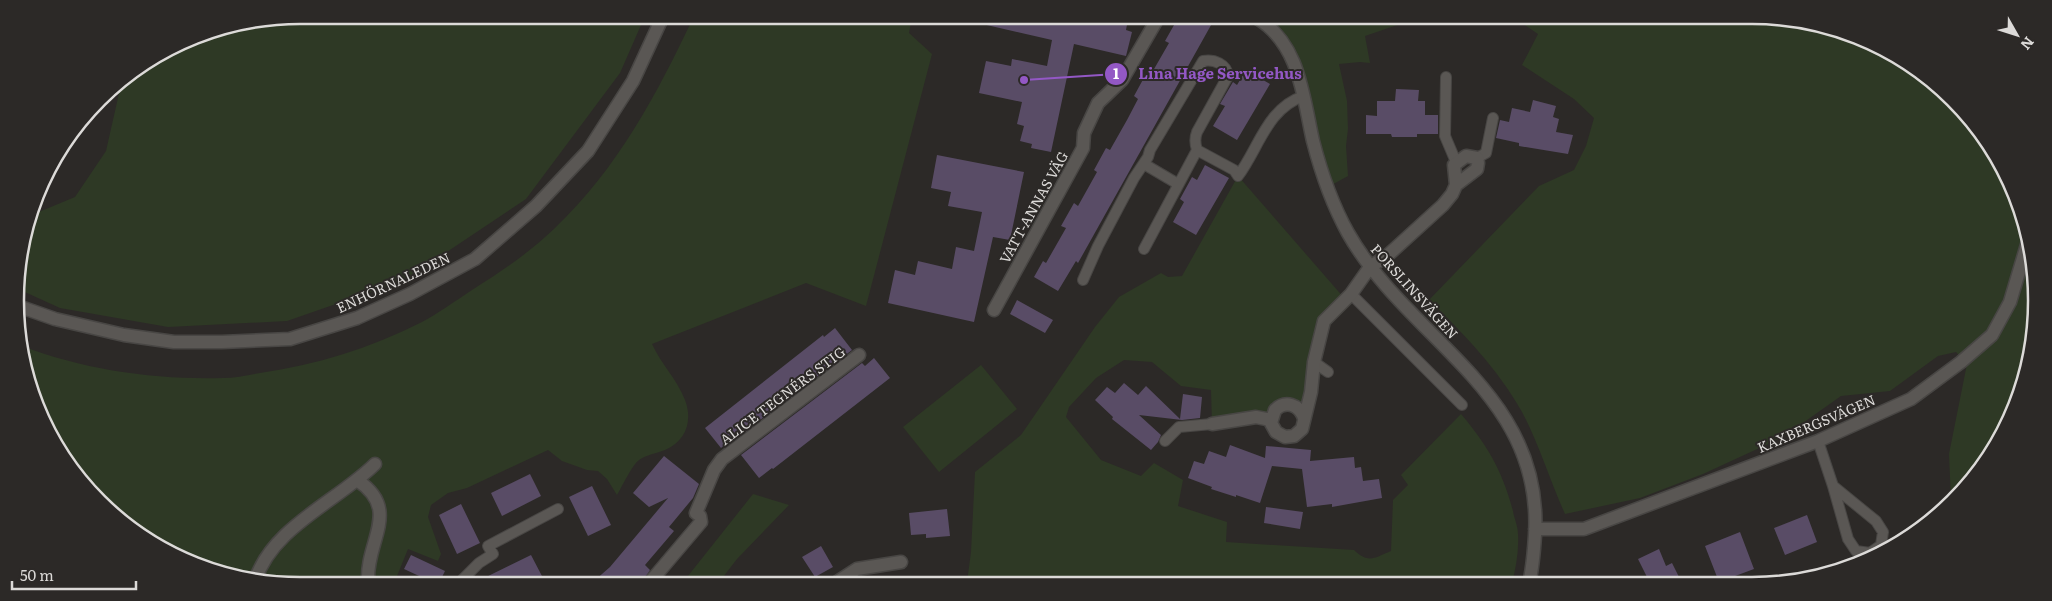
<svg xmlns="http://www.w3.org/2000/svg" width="2052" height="601" font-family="Literata,serif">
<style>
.green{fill:#2e3925}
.building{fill:#594c66}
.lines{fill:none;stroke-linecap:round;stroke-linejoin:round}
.lane-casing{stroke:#484644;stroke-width:12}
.street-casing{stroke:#484644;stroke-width:15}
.secondary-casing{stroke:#484644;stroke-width:15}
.lane{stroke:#5a5754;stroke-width:10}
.street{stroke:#5a5754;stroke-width:12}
.secondary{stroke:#5a5754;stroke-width:12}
.labels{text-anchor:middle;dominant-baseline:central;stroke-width:4;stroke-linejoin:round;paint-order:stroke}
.street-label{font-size:14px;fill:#dcdad8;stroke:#2c2927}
.rim{fill:none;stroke:#dcdad8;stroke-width:2.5}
.leader{fill:none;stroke:#9358c5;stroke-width:2}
.callout-dot{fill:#9358c5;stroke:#2c2927;stroke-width:2}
.mark-label{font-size:15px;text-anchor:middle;font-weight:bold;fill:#fff}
.callout-label{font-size:15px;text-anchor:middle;font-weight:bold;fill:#9358c5;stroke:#2c2927;stroke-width:4;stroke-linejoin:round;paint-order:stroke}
</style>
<rect width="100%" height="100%" fill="#2c2927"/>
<path class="green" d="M301,15L645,16L620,73L526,199L405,280L287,321L168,327L60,308L16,288V282L34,214L75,197L106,151L122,80L192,37Z
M694,16L912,17L909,33L932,54L866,306L806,283L652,344C661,364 677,379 685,400C693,421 686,441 665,450C657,453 646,455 639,460C632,465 622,487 617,495L607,479L598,471L587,470L562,461L548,450L467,488L448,493L431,505L428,517L441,554L438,561L408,549L395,581H245L142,538L74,474L25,375L22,346C85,370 156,380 223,378C235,378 248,375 260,373C316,365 371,348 422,322C439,313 455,301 472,290C501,272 530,252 555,228C618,168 657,94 694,16Z
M1257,18L1415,19L1365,36L1370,63L1360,62L1339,64L1347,101L1348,129L1346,146L1348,176L1328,187L1292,57Z
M1516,19L1807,20L1910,63L1989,142L2031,245L2032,356L2007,427L1953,503L1951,500L1949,454L1967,364L1956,352L1938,356L1890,391L1841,396L1783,437L1703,474L1640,498L1565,514C1550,481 1539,444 1522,412C1498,369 1464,334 1429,300L1539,186L1574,170L1586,146L1594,118L1574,99L1522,65L1538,34Z
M1238,176L1345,299L1324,321L1304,418L1296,407L1272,414L1212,424L1211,390L1181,386L1152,362L1124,360L1096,378L1069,407L1066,417L1101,460L1141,476L1154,463L1183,480L1178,506L1227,522L1226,542L1354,550C1369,564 1374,558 1391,551L1393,500L1408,485L1401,475L1461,414C1488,446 1502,470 1513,511C1514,518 1518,526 1518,534C1519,551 1516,567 1512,583L967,582L971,552L975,472L1021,435L1095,327L1119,297L1161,273L1168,277L1182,276Z
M981,365L1017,409L939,472L903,427Z
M753,494L789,505L737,559L720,581H684Z"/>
<path class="building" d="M979,17L1122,18L1128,19L1126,30L1132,32L1126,56L1074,44L1051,152L1031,148L1032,144L1020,141L1024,126L1017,124L1022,102L979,93L986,61L1011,66L1012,59L1047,66L1052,40L978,23Z
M1178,18H1215L1078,263L1076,261L1058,291L1034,277L1043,261L1046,263L1066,228L1061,226L1074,203L1078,206L1097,172L1094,170L1106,148L1110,150L1127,120L1138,99L1134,96L1146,74L1150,76L1169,43L1165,41Z
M1246,70L1270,84L1237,140L1213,126L1225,106L1220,104L1233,82L1237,85Z
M1396,89L1419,90L1418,101H1425V115H1438V134H1417V137H1392L1391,134H1366V115L1377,116V101H1395Z
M1533,100L1556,106L1553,117L1559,119L1556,132L1573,135L1568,154L1519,146V143L1496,138L1500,120L1509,122L1512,108L1530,112Z
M937,155L1024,172L1010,240L993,237L974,322L888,303L895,270L915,275L918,261L952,269L956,247L974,251L982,212L948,206L951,192L931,188Z
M1205,165L1229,178L1196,235L1173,222L1184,202L1180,199L1192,177L1197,180Z
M1017,300L1053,320L1045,333L1010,314Z
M835,328L852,350L731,442L730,440L721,448L705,428L823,335L824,337Z
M874,358L890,378L773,469L772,468L759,478L741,455L862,363L865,366Z
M1124,383L1138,395L1146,386L1180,419L1183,394L1202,397L1200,418L1182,420L1139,415L1161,435L1158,442L1151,450L1112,419L1113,417L1095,400L1107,387L1115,393Z
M1230,445L1265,458L1266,446L1311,450L1310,461L1354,457L1355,468L1361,467L1363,481L1379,479L1382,498L1332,507V504L1307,507L1302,469L1272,466L1260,503L1236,495V497L1211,489L1212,487L1188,478L1194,461L1204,464L1209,451L1226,457Z
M664,456L699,484L693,498L669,527L674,531L645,565L650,570L643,581H594L610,567L668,498L649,507L633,493Z
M530,474L541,496L502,516L491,493Z
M592,486L611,525L588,536L569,497Z
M461,504L480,543L457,554L439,515Z
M1266,507L1303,512L1300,529L1264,523Z
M947,509L950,536L926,538V534L911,535L909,513Z
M1807,515L1817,542L1785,555L1774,528Z
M1740,532L1754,569L1719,582L1705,546Z
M821,546L833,567L815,577L802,557Z
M1659,549L1666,566L1672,563L1682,583H1650L1638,559Z
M411,555L445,571L440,581H430L404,569Z
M531,555L543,578L536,581H478Z"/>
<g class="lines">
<g class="lane-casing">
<path id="lane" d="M1446,77L1445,136L1456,162
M1477,158L1486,153L1493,118
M1144,164L1178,184
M1144,249L1197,150
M1083,280L1098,246L1134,178L1148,157L1150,150L1203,61C1214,59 1227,64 1228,76L1197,132C1195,137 1195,144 1197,150L1234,170L1238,176C1259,148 1267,108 1304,96
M1351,294L1462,405
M1314,362L1328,372
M1165,441L1179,427L1212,424
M1818,441L1833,486L1876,521L1883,532L1881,545L1870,553L1856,551L1848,539L1833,486
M461,581L479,563L493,554L488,546L558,509"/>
</g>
<g class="street-casing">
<path id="street" d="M1257,18C1300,44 1303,97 1313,141C1321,172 1333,206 1348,233C1409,341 1544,392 1535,535C1534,551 1533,567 1529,583
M994,310L1083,148L1084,133L1098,103L1122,80L1158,18
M1304,418C1299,404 1285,400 1275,410L1271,423L1276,432L1285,437L1294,436L1302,429L1311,392L1314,362L1324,321L1351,294L1370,267L1388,255L1443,205L1452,194L1456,185L1477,169L1478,163L1477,158L1466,156L1454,165L1456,185
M1212,424L1256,417L1271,420
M357,480C402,510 366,540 368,581
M1535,529H1584L1818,441L1911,399L1961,362L1992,335L2010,302L2029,238
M255,581C272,527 338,501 375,464
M651,581L701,522L700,516L696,513L714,470L722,459L859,355
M837,582L857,569L901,562"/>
</g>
<g class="secondary-casing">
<path id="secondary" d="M18,306L55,319L124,335L174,342H222L290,339L357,318L410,294L475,259L536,206L588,151L633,81L663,16"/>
</g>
<use href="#lane" class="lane"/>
<use href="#street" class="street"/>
<use href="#secondary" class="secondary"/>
</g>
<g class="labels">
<g class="street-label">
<text transform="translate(1033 207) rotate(-61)">VATT-ANNAS VÄG</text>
<text transform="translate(393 282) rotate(-25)">ENHÖRNALEDEN</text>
<text transform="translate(1415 291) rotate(48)">PORSLINSVÄGEN</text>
<text transform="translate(782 395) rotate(-37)">ALICE TEGNÉRS STIG</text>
<text transform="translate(1816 423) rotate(-23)">KAXBERGSVÄGEN</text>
</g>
</g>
<path d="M0 0H2052V601H0ZM300 24H1752A276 276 0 0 1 2028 300V301A276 276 0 0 1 1752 577H300A276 276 0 0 1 24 301V300A276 276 0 0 1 300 24Z" fill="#2c2927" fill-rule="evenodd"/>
<path class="rim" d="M300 24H1752A276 276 0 0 1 2028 300V301A276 276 0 0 1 1752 577H300A276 276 0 0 1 24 301V300A276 276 0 0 1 300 24Z"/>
<path class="leader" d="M1024 80L1116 74"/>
<g class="callout-dot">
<circle cx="1024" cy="80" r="5"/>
<circle cx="1116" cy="74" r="12"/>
</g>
<g class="mark-label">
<text x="1116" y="79">1</text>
</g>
<g class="callout-label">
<text x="1220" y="79">Lina Hage Servicehus</text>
</g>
<g transform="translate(2017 35) rotate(129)" stroke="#2c2927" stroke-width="4" paint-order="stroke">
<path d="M0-4L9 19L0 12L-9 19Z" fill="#dcdad8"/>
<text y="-8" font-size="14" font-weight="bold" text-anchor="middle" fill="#dcdad8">N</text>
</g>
<path d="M12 581v8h124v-8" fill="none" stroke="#dcdad8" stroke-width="2.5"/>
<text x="20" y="581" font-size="15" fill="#dcdad8" stroke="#2c2927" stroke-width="4" paint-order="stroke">50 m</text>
</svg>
